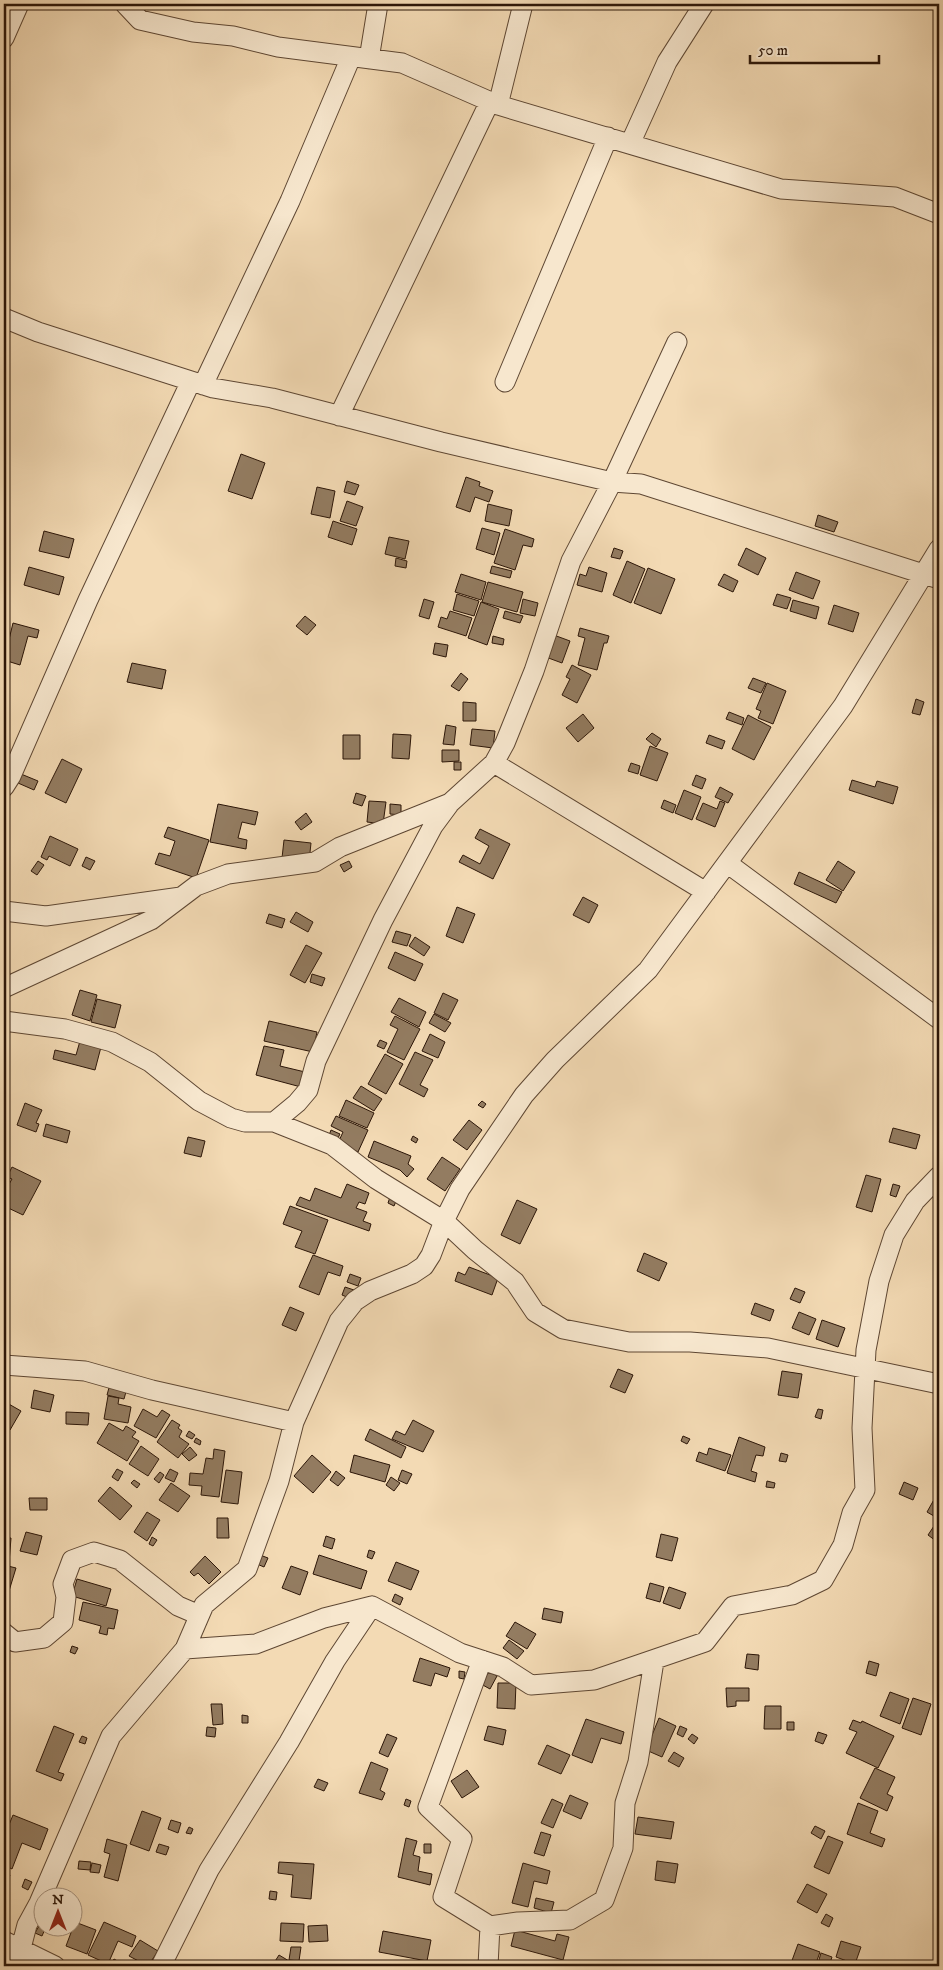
<svg xmlns="http://www.w3.org/2000/svg" width="943" height="1970" font-family="'IM FELL DW Pica',serif">
<style>
.building{fill:#937c61;stroke:#2c1608}
.lines{fill:none;stroke-linecap:round;stroke-linejoin:round}
.minor-casing{stroke:#5e4733;stroke-width:21}
.minor{stroke:#f7e7ce;stroke-width:19}
</style>
<rect width="100%" height="100%" fill="#f3dab4"/>
<filter id="stains"><feTurbulence type="fractalNoise" baseFrequency=".004" numOctaves="4"/><feColorMatrix values="0 0 0 0 .2 0 0 0 0 .09 0 0 0 0 .02 0 0 0 .5 -.17"/></filter>
<radialGradient id="worn" r=".72"><stop offset=".6" stop-color="#630" stop-opacity="0"/><stop offset="1" stop-color="#630" stop-opacity=".3"/></radialGradient>
<path class="building" d="M241,454L265,463L252,499L228,491Z
M466,477L480,482L479,486L493,491L489,502L475,497L470,512L456,507Z
M347,481L359,485L355,495L344,492Z
M317,487L335,491L330,518L311,514Z
M347,501L363,507L356,526L340,521Z
M488,504L512,510L509,526L485,521Z
M818,515L838,522L834,532L815,526Z
M333,521L357,529L352,545L328,537Z
M482,528L500,533L494,555L476,549Z
M505,529L534,539L532,547L523,545L515,570L494,563Z
M44,531L74,539L69,558L39,551Z
M389,537L409,541L405,559L385,554Z
M614,548L623,551L620,559L611,557Z
M746,548L766,558L758,575L738,565Z
M396,558L407,561L406,568L395,566Z
M627,561L645,569L631,603L613,595Z
M492,566L512,571L510,578L490,573Z
M29,567L64,577L59,595L24,585Z
M589,567L607,573L602,592L577,585L580,574L586,576Z
M648,568L675,579L661,614L634,603Z
M796,572L820,581L813,599L789,590Z
M461,574L486,582L481,600L455,592Z
M724,574L738,581L733,592L718,585Z
M488,582L523,592L517,612L482,602Z
M457,594L479,601L474,616L453,610Z
M777,594L791,598L787,609L773,605Z
M424,599L434,602L429,619L419,616Z
M523,599L538,603L535,616L520,613Z
M793,600L819,607L816,619L790,611Z
M481,602L499,609L487,645L468,638Z
M834,605L859,613L853,632L828,624Z
M450,611L472,618L466,636L438,627L441,617L447,619Z
M505,611L523,616L520,623L503,618Z
M305,616L316,625L307,635L296,626Z
M13,623L39,630L37,638L28,636L20,665L4,660Z
M580,628L609,636L607,643H604L597,670L578,665L585,638L578,636Z
M551,634L570,641L562,663L543,656Z
M493,636L504,639L503,645L492,643Z
M435,643L448,645L446,657L433,654Z
M132,663L166,670L162,689L127,682Z
M572,665L591,675L577,703L562,695L570,679L566,677Z
M461,673L468,679L459,691L451,686Z
M753,678L766,683L761,693L748,688Z
M767,683L786,691L773,724L758,718L761,711L756,709Z
M916,699L924,702L920,715L912,713Z
M463,702L476,703V721H463Z
M729,712L744,718L742,725L726,719Z
M583,714L594,728L578,742L566,728Z
M748,715L771,727L754,760L732,749Z
M446,725L456,727L454,745L443,744Z
M472,729L495,731L493,748L470,745Z
M652,733L661,739L656,747L646,739Z
M393,734L411,735L409,759L392,758Z
M343,735H360V759H343Z
M709,735L725,741L722,749L706,743Z
M650,746L668,753L657,781L640,775Z
M442,750H459V761L442,762Z
M62,759L82,769L66,803L45,793Z
M454,762H461V770H454Z
M631,763L640,766L638,774L628,771Z
M21,774L38,781L34,790L18,783Z
M696,775L706,779L702,789L692,785Z
M852,780L875,787L877,781L898,787L893,804L849,790Z
M720,787L733,794L728,803L715,797Z
M684,790L701,797L692,820L675,813Z
M356,793L366,796L362,806L353,803Z
M664,800L676,805L673,813L661,808Z
M369,801L386,802L383,824L367,822Z
M720,801L725,803L715,827L696,819L703,803L717,809Z
M218,804L258,812L255,825L242,822L238,838L247,840L246,849L210,842Z
M390,804L401,805V815L390,814Z
M306,813L312,822L301,830L295,822Z
M168,827L209,840L196,878L155,864L159,853L170,856L175,841L164,837Z
M480,829L510,844L493,879L459,862L463,855L480,864L489,846L475,838Z
M50,836L78,849L70,866L49,856L47,860L41,857Z
M284,840L311,843L309,862L282,858Z
M86,857L95,861L90,870L82,866Z
M38,861L44,865L37,875L31,871Z
M349,861L352,867L344,872L340,865Z
M838,861L855,872L843,891L826,880Z
M799,872L842,892L836,903L794,884Z
M583,897L598,905L589,923L573,915Z
M457,907L475,914L463,943L446,936Z
M296,912L313,922L308,932L290,922Z
M269,914L285,919L282,928L266,923Z
M396,931L411,935L407,946L392,942Z
M415,937L430,947L424,956L409,946Z
M306,945L322,953L305,983L290,975Z
M395,952L423,964L415,981L388,968Z
M312,974L325,978L322,986L310,982Z
M80,990L97,995L90,1021L72,1015Z
M443,993L458,1000L448,1020L434,1013Z
M399,998L426,1012L419,1027L391,1012Z
M97,999L121,1005L115,1028L91,1022Z
M434,1014L451,1023L445,1032L429,1023Z
M395,1016L420,1029L404,1060L387,1052L398,1029L390,1025Z
M269,1021L317,1032L313,1052L264,1041Z
M430,1034L445,1042L438,1058L422,1051Z
M380,1040L387,1043L384,1049L377,1046Z
M80,1041L101,1047L95,1070L53,1059L55,1050L76,1055Z
M264,1046L284,1050L280,1066L305,1072L301,1087L256,1075Z
M415,1052L433,1060L420,1085L428,1089L424,1097L399,1084Z
M385,1054L403,1064L386,1094L368,1084Z
M361,1086L382,1099L374,1111L353,1098Z
M346,1100L374,1113L367,1128L339,1116Z
M482,1101L486,1104L483,1108L478,1105Z
M25,1103L42,1110L36,1123L39,1124L36,1132L17,1125Z
M336,1116L368,1130L358,1152L338,1143L343,1132L331,1126Z
M469,1120L482,1130L467,1150L453,1140Z
M46,1124L70,1131L67,1143L43,1136Z
M893,1128L920,1135L916,1149L889,1142Z
M331,1130L340,1134L336,1142L328,1138Z
M413,1136L418,1139L416,1143L411,1140Z
M188,1137L205,1141L201,1157L184,1153Z
M374,1141L411,1156L408,1164L414,1169L407,1177L400,1170L368,1157Z
M442,1157L460,1169L445,1191L427,1179Z
M12,1167L41,1181L23,1215L4,1206V1193L12,1179L7,1177Z
M866,1175L881,1179L872,1212L856,1207Z
M347,1184L369,1193L365,1204L359,1202L356,1208L367,1212L363,1221L371,1224L369,1231L296,1205L300,1197L310,1201L315,1188L341,1198Z
M893,1184L900,1186L896,1197L890,1195Z
M390,1197L397,1199L394,1206L388,1203Z
M517,1200L537,1209L520,1244L501,1235Z
M290,1206L328,1220L315,1254L295,1247L302,1231L283,1224Z
M644,1253L667,1263L659,1281L637,1271Z
M313,1255L343,1266L340,1276L328,1272L319,1295L299,1287Z
M469,1267L498,1278L492,1295L455,1281L458,1272L465,1275Z
M350,1274L361,1278L358,1286L347,1282Z
M4,1283H7L4,1300Z
M345,1287L357,1291L354,1300L342,1295Z
M795,1288L805,1292L800,1303L790,1299Z
M755,1303L774,1310L770,1321L751,1314Z
M290,1307L304,1313L296,1331L282,1325Z
M799,1312L816,1319L809,1335L792,1328Z
M822,1320L845,1328L838,1347L816,1339Z
M618,1369L633,1375L625,1393L610,1387Z
M782,1371L802,1374L798,1398L778,1395Z
M110,1384L127,1388L124,1399L107,1395Z
M34,1390L54,1395L50,1412L31,1408Z
M108,1396L119,1398L118,1404L131,1407L128,1423L104,1419Z
M7,1403L21,1411L10,1430L4,1426V1410Z
M143,1409L157,1417L162,1410L170,1415L156,1438L134,1426Z
M818,1409L823,1410L821,1419L815,1417Z
M66,1412L89,1413L88,1425L66,1424Z
M172,1420L180,1425L178,1428L182,1431L179,1437L189,1444L178,1458L157,1442Z
M413,1420L434,1431L423,1452L392,1439L396,1431L405,1435Z
M109,1423L123,1431L126,1426L136,1432L132,1437L139,1441L127,1461L97,1443Z
M370,1429L406,1447L401,1458L365,1440Z
M189,1431L195,1435L192,1439L186,1436Z
M4,1435H7L8,1461H4Z
M683,1436L690,1439L687,1444L681,1441Z
M739,1437L765,1447L763,1456L756,1455L751,1471L757,1473L755,1482L727,1473Z
M196,1438L201,1441L200,1445L194,1442Z
M141,1446L159,1459L148,1476L129,1464Z
M190,1447L197,1455L189,1461L182,1454Z
M709,1448L731,1455L725,1471L696,1461L699,1452L707,1455Z
M214,1449L225,1451L219,1497L201,1495L202,1486L189,1485L190,1473L203,1474L206,1458L213,1459Z
M781,1453L788,1455L786,1462L779,1461Z
M312,1455L331,1472L313,1493L294,1476Z
M354,1455L390,1465L385,1482L350,1472Z
M117,1469L123,1472L118,1481L112,1477Z
M170,1469L178,1473L174,1482L165,1478Z
M226,1470L242,1472L238,1504L221,1502Z
M402,1470L412,1474L407,1484L398,1480Z
M336,1471L345,1478L338,1486L330,1480Z
M160,1472L164,1475L159,1483L154,1479Z
M391,1477L400,1483L394,1491L386,1485Z
M134,1480L140,1484L137,1488L131,1483Z
M767,1481L775,1483L774,1488L766,1487Z
M904,1482L918,1488L913,1500L899,1494Z
M171,1483L190,1496L178,1512L159,1500Z
M110,1487L132,1506L120,1520L98,1501Z
M936,1496L939,1498V1519L927,1512Z
M29,1498H47V1510H30Z
M147,1512L160,1520L147,1541L134,1532Z
M217,1518H228L229,1538H217Z
M934,1526L939,1530V1537L936,1541L928,1535Z
M26,1532L42,1536L37,1555L20,1551Z
M661,1534L678,1538L672,1561L656,1557Z
M326,1536L335,1539L332,1549L323,1546Z
M152,1537L157,1540L153,1546L149,1544Z
M4,1538H11L9,1563H4Z
M369,1550L375,1552L372,1559L367,1557Z
M260,1555L268,1558L264,1567L257,1564Z
M319,1555L367,1571L361,1589L313,1574Z
M205,1556L221,1572L209,1584L198,1573L194,1576L190,1572Z
M396,1562L419,1571L411,1590L388,1581Z
M4,1565L16,1568L9,1591L4,1590Z
M291,1566L308,1572L300,1595L282,1588Z
M77,1579L111,1589L106,1606L72,1596Z
M650,1583L664,1587L660,1602L646,1598Z
M669,1587L686,1593L680,1609L663,1603Z
M395,1594L403,1598L400,1605L392,1601Z
M83,1602L118,1610L114,1629L108,1628L107,1635L99,1633L101,1626L79,1620Z
M544,1608L563,1612L561,1623L542,1619Z
M515,1622L536,1634L527,1649L506,1636Z
M509,1640L524,1651L517,1659L503,1648Z
M72,1646L78,1648L75,1654L70,1652Z
M747,1654L759,1655L758,1670L745,1668Z
M420,1658L450,1668L447,1677L435,1673L431,1686L413,1681Z
M869,1661L879,1664L876,1676L866,1673Z
M459,1671L465,1672L464,1679L459,1678Z
M489,1671L497,1676L490,1689L481,1684Z
M498,1683H516L515,1709L497,1708Z
M726,1688H749V1701H736V1706L727,1707Z
M890,1692L909,1699L900,1724L880,1716Z
M913,1698L931,1704L921,1735L902,1728Z
M211,1704H222L223,1724L213,1725Z
M765,1706H781V1729H764Z
M242,1715L248,1716V1723H242Z
M659,1718L676,1726L662,1757L646,1750Z
M586,1719L624,1732L621,1744L601,1738L592,1763L572,1755Z
M853,1720L861,1723L862,1721L894,1736L878,1768L846,1753L857,1732L849,1729Z
M787,1722H794V1730H787Z
M54,1726L74,1734L58,1772L64,1774L61,1781L36,1771Z
M488,1726L506,1730L503,1745L484,1740Z
M680,1726L687,1729L683,1737L677,1734Z
M207,1727L216,1728L215,1737L206,1736Z
M818,1732L827,1735L823,1744L815,1741Z
M387,1734L397,1738L388,1757L379,1753Z
M692,1734L698,1738L694,1744L688,1739Z
M82,1736L87,1738L85,1744L79,1742Z
M547,1745L570,1755L561,1774L538,1764Z
M674,1752L684,1758L679,1767L668,1761Z
M371,1762L388,1769L380,1790L385,1793L382,1800L359,1793Z
M875,1768L895,1777L887,1794L893,1797L887,1811L860,1798Z
M467,1770L479,1787L462,1798L451,1781Z
M318,1779L328,1783L324,1791L314,1787Z
M570,1795L588,1803L581,1819L563,1811Z
M406,1799L411,1801L409,1807L404,1805Z
M552,1799L563,1804L553,1828L541,1823Z
M858,1803L878,1811L870,1833L885,1839L882,1847L847,1834Z
M142,1811L161,1818L149,1851L130,1844Z
M13,1815L48,1829L40,1850L22,1843L12,1869L4,1865V1837Z
M638,1817L674,1822L671,1839L635,1834Z
M171,1820L181,1823L178,1833L168,1829Z
M815,1826L825,1831L821,1839L811,1833Z
M189,1827L193,1829L191,1834L186,1833Z
M541,1832L551,1835L544,1856L534,1853Z
M828,1836L843,1842L829,1874L814,1867Z
M406,1838L417,1841L413,1855L420,1857L418,1871L432,1874L430,1885L398,1877Z
M107,1839L127,1845L118,1881L104,1877L110,1854L104,1852Z
M159,1844L169,1847L166,1855L156,1852Z
M424,1844H431V1853H424Z
M79,1861L91,1862L90,1870L78,1869Z
M657,1861L678,1864L675,1883L655,1880Z
M279,1862L314,1864L311,1899L291,1897L293,1875L278,1873Z
M92,1863L101,1865L99,1873L90,1872Z
M523,1863L550,1871L547,1884L534,1881L528,1907L512,1903Z
M4,1872L10,1875L4,1888Z
M25,1879L32,1882L28,1890L22,1887Z
M807,1884L827,1894L817,1913L797,1902Z
M4,1889L9,1892L4,1904Z
M270,1891L277,1892L276,1900L269,1899Z
M536,1898L554,1902L551,1913L534,1908Z
M826,1914L833,1918L829,1927L821,1923Z
M75,1922L96,1930L87,1954L66,1946Z
M104,1922L136,1936L132,1947L118,1941L108,1964L88,1955Z
M281,1923L304,1924L303,1942L280,1941Z
M327,1925L328,1941L309,1942L308,1926Z
M39,1926L45,1929L42,1936L35,1933Z
M515,1930L555,1941L557,1934L569,1937L563,1960L511,1946Z
M383,1931L431,1940L427,1961L379,1952Z
M140,1940L158,1951L148,1966L129,1956Z
M841,1941L861,1947L855,1964L836,1957Z
M798,1944L820,1952L815,1966H790Z
M291,1947H301L299,1961L289,1960Z
M821,1953L832,1957L829,1966L818,1963Z
M279,1955L289,1961L286,1966H272Z
M114,1959L121,1963L119,1966L110,1965Z"/>
<g class="lines">
<g class="minor-casing">
<path id="minor" d="M125,4L140,20L193,32L233,36L278,47L402,63L498,105L781,189L895,197L939,214
M4,38L19,4
M369,59L378,4
M498,105L523,4
M630,144L667,62L704,4
M4,318L38,332L213,388L272,398L441,442L612,482L677,342
M505,382L608,137
M203,385L290,201L351,57
M339,416L490,101
M494,763L706,892
M4,787L11,776L88,600L191,381
M727,863L939,1019
M4,911L46,916L181,897
M4,988L151,920L196,886L228,874L315,862L340,847L450,803
M4,1021L65,1029L112,1042L150,1062L199,1101L231,1118L245,1122H274L332,1145L376,1179L444,1221L475,1250L515,1282L535,1312L563,1329L629,1342H690L768,1348L939,1384
M274,1122L297,1103L308,1090L316,1061L383,920L433,826L450,803L494,763L505,743L534,671L571,561L612,482L641,484L939,579
M4,1365L85,1371L152,1390L294,1422
M4,1633L15,1642L44,1638L63,1622L66,1597L63,1584L72,1560L94,1552L120,1560L178,1606L199,1615
M185,1649L256,1644L324,1618L372,1606L460,1653L503,1667L531,1685L594,1680L705,1642L733,1606L792,1595L823,1580L843,1545L852,1513L865,1490L862,1428L866,1350L879,1281L894,1235L915,1201L939,1176
M482,1660L428,1807L462,1839L443,1897L490,1926L488,1966
M490,1926L518,1922L570,1920L604,1900L623,1848L625,1803L638,1762L654,1661
M4,1941L55,1966
M12,1966L21,1948L27,1925L39,1903L111,1736L185,1649L204,1605L247,1569L279,1481L294,1422L339,1321L355,1301L370,1291L412,1274L424,1266L431,1255L444,1221L460,1189L524,1095L555,1060L648,970L843,706L939,549
M161,1966L209,1870L289,1742L335,1661L372,1606"/>
</g>
<use href="#minor" class="minor"/>
</g>
<rect width="943" height="1970" fill="none" stroke="#f3dab4" stroke-width="20"/>
<rect x="5" y="5" width="933" height="1960" fill="none" stroke="#2c1608" stroke-width="2.5"/>
<rect x="10" y="10" width="923" height="1950" fill="none" stroke="#2c1608"/>
<g transform="translate(58 1912)"><circle r="24" fill="#f7e7ce" stroke="#a6937f"/>
<path d="M0-4L9 19L0 12L-9 19Z" fill="#8f2418"/>
<text y="-8" font-size="14" font-weight="bold" text-anchor="middle" fill="#2c1608">N</text>
</g>
<path d="M750 55v8h129v-8" fill="none" stroke="#2c1608" stroke-width="2.5"/>
<text x="758" y="55" font-size="15" fill="#2c1608" stroke="#f7e7ce" stroke-width="4" paint-order="stroke">50 m</text>
<rect width="100%" height="100%" filter="url(#stains)"/>
<rect width="100%" height="100%" fill="url(#worn)"/>
</svg>
